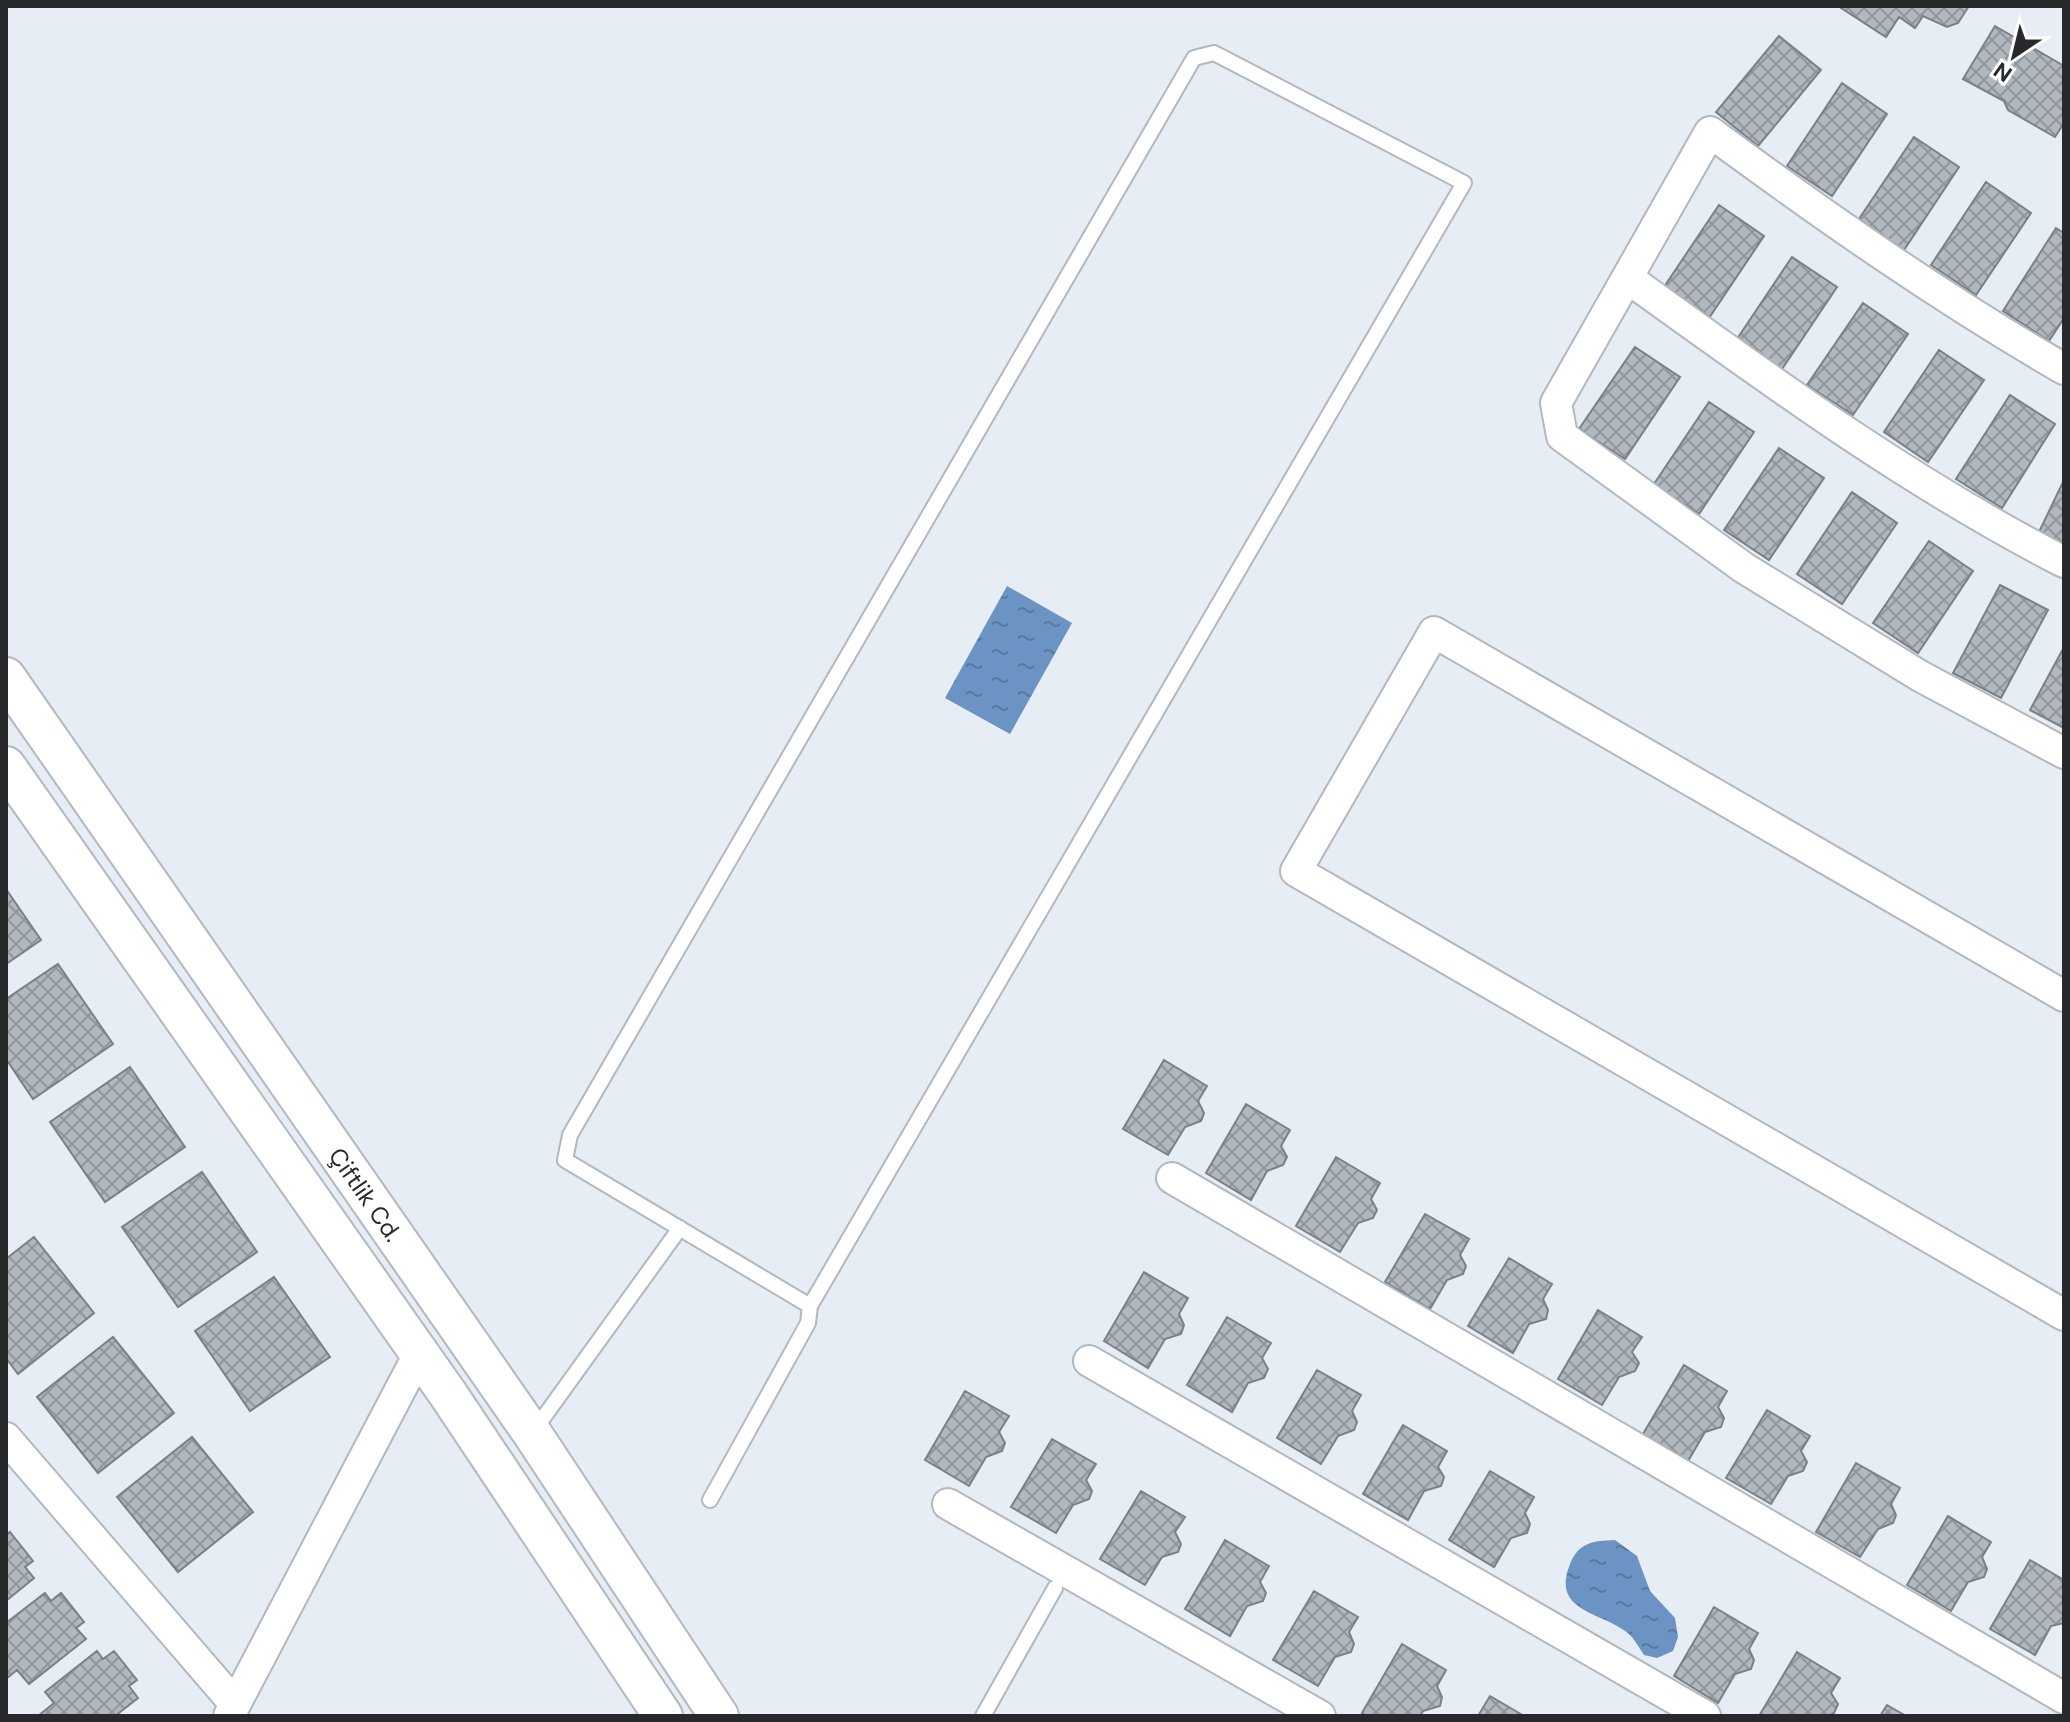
<svg xmlns="http://www.w3.org/2000/svg" width="2070" height="1722" font-family="'DM Sans',sans-serif">
<style>
.water{fill:url(#water-ripples)}
.building{fill:url(#building-cross-hatch);stroke:#7a8087;stroke-width:2}
.lines{fill:none;stroke-linecap:round;stroke-linejoin:round}
.service-casing{stroke:#b2b8bf;stroke-width:18}
.minor-casing{stroke:#b2b8bf;stroke-width:34}
.tertiary-casing{stroke:#b2b8bf;stroke-width:42}
.service{stroke:#fff;stroke-width:14}
.minor{stroke:#fff;stroke-width:30}
.tertiary{stroke:#fff;stroke-width:38}
.labels{text-anchor:middle;dominant-baseline:central;stroke-width:8;stroke-linejoin:round;paint-order:stroke}
.street-label{font-size:24px;fill:#27292c;stroke:#fff}
</style>
<defs>
<pattern id="water-ripples" width="26" height="14" patternUnits="userSpaceOnUse" patternTransform="scale(2)"><rect width="26" height="14" fill="#6b93c4"/><path d="M2 4q2-2 4 0t4 0M15 11q2-2 4 0t4 0" fill="none" stroke="#58789f"/></pattern>
<pattern id="building-cross-hatch" width="8" height="8" patternUnits="userSpaceOnUse" patternTransform="scale(2)"><rect width="8" height="8" fill="#b2b8bf"/><path d="M0 0l8 8M0 8l8-8" fill="none" stroke="#91969b"/></pattern>
</defs>
<rect width="100%" height="100%" fill="#e7edf5"/>
<path class="water" d="M1007,586L1072,623L1010,734L945,698Z
M1615,1540L1637,1556L1650,1591L1675,1618L1678,1637L1673,1651L1657,1658L1644,1655C1640,1649 1635,1640 1630,1635C1604,1611 1550,1614 1570,1564C1579,1542 1593,1541 1615,1540Z"/>
<path class="building" d="M1838,6H1969L1958,23L1947,27L1923,16L1915,28L1899,17L1886,37Z
M1995,26L2064,66V123L2055,137L2008,110L2004,101L1963,79Z
M1779,36L1821,70L1758,146L1716,112Z
M1842,83L1887,114L1832,196L1787,166Z
M1914,137L1959,167L1904,250L1859,219Z
M1986,182L2031,213L1976,295L1931,265Z
M1719,205L1764,236L1709,318L1664,287Z
M2056,228L2064,233V318L2049,341L2003,311Z
M1792,257L1837,287L1782,369L1737,339Z
M1863,303L1908,334L1853,415L1807,385Z
M1635,347L1680,377L1625,459L1579,429Z
M1939,350L1984,380L1928,462L1884,432Z
M2010,395L2055,424L2002,508L1956,479Z
M1709,402L1754,432L1699,514L1654,484Z
M1779,448L1824,478L1769,560L1724,530Z
M2064,480V547L2038,534Z
M1852,492L1897,523L1842,604L1797,574Z
M1929,541L1973,571L1918,653L1873,623Z
M2000,585L2048,610L2001,698L1953,673Z
M2064,647V728L2030,710Z
M6,889L41,940L6,964Z
M58,964L113,1044L33,1099L6,1059V999Z
M1164,1060L1207,1086L1198,1101L1204,1113L1201,1121L1185,1127L1168,1155L1123,1129Z
M130,1067L185,1147L105,1202L50,1122Z
M1246,1104L1290,1130L1281,1146L1287,1157L1283,1165L1267,1171L1251,1200L1206,1173Z
M1336,1157L1380,1183L1371,1199L1377,1210L1373,1218L1358,1223L1340,1252L1296,1226Z
M202,1172L257,1252L178,1307L122,1227Z
M1425,1214L1469,1239L1460,1255L1466,1266L1463,1274L1447,1280L1430,1309L1385,1282Z
M34,1237L94,1313L18,1374L6,1358V1259Z
M1509,1258L1552,1284L1543,1299L1548,1310L1546,1319L1529,1324L1513,1353L1468,1326Z
M1144,1272L1188,1298L1179,1314L1184,1325L1181,1334L1165,1339L1148,1368L1104,1341Z
M274,1277L330,1357L250,1411L195,1331Z
M1598,1310L1642,1337L1632,1352L1639,1363L1635,1371L1619,1377L1602,1405L1558,1379Z
M1227,1317L1271,1343L1262,1358L1268,1369L1264,1378L1248,1383L1232,1412L1187,1385Z
M113,1337L174,1413L98,1473L37,1397Z
M1684,1365L1727,1391L1718,1407L1724,1418L1721,1427L1705,1432L1688,1461L1643,1434Z
M1317,1370L1361,1395L1352,1411L1357,1422L1354,1430L1338,1436L1321,1464L1277,1438Z
M965,1391L1009,1416L999,1432L1005,1443L1002,1451L986,1457L969,1486L925,1460Z
M1767,1410L1810,1436L1801,1451L1807,1462L1803,1471L1788,1476L1771,1504L1726,1478Z
M1403,1425L1447,1451L1438,1467L1444,1477L1441,1486L1424,1491L1408,1520L1363,1494Z
M192,1437L253,1512L178,1572L117,1497Z
M1052,1439L1096,1464L1086,1480L1092,1491L1089,1499L1073,1505L1056,1533L1011,1507Z
M1856,1463L1900,1488L1891,1504L1896,1515L1893,1523L1878,1529L1860,1557L1816,1532Z
M1490,1471L1534,1497L1525,1513L1530,1524L1527,1533L1511,1538L1494,1567L1449,1540Z
M1141,1491L1185,1517L1175,1532L1181,1544L1178,1552L1162,1557L1145,1585L1100,1559Z
M1948,1516L1991,1542L1982,1557L1987,1569L1984,1577L1968,1582L1951,1611L1907,1585Z
M10,1532L33,1561L25,1567L34,1578L6,1601V1535Z
M1225,1540L1269,1566L1260,1582L1266,1593L1263,1601L1247,1606L1230,1636L1185,1609Z
M2030,1560L2064,1580V1623L2051,1626L2035,1655L1990,1629Z
M1314,1591L1358,1617L1349,1632L1354,1644L1351,1652L1335,1657L1318,1686L1273,1660Z
M45,1593L51,1601L61,1593L84,1622L76,1628L86,1639L29,1684L17,1670L6,1679V1623Z
M1714,1607L1758,1633L1749,1649L1754,1660L1751,1669L1735,1674L1718,1703L1674,1676Z
M1402,1644L1446,1670L1437,1686L1442,1697L1440,1706L1423,1711L1420,1716H1367L1362,1713Z
M97,1651L103,1659L114,1651L137,1680L129,1686L138,1698L115,1716H38L54,1703L45,1692Z
M1797,1652L1840,1678L1831,1693L1838,1704L1834,1713L1828,1716H1759Z
M1490,1696L1524,1716H1478Z
M1887,1705L1906,1716H1880Z"/>
<g class="lines">
<g class="service-casing">
<path id="service" d="M533,1432L680,1228
M710,1500L808,1323L810,1306L1464,183L1214,53L1194,58L570,1135L565,1160L810,1306
M983,1716L1055,1588"/>
</g>
<g class="minor-casing">
<path id="minor" d="M1629,279C1769,380 1910,483 2064,562
M2064,369C1941,298 1824,216 1710,132L1556,403L1562,436L1744,568L1920,676L2064,753
M2064,996L1434,632L1296,871L2064,1315
M1172,1178L2064,1698
M1089,1361L1705,1716
M6,1438L235,1704
M948,1504L1320,1716
M229,1716L419,1354"/>
</g>
<g class="tertiary-casing">
<g id="tertiary">
<path id="s1" d="M6,677L532,1433L719,1716"/>
<path d="M6,766L448,1394L663,1716"/>
</g>
</g>
<use href="#service" class="service"/>
<use href="#minor" class="minor"/>
<use href="#tertiary" class="tertiary"/>
</g>
<g class="labels">
<g class="street-label">
<text stroke="none"><textPath href="#s1" startOffset="630">Çiftlik Cd.</textPath></text>
</g>
</g>
<rect width="2070" height="1722" fill="none" stroke="#27292c" stroke-width="16"/>
<g transform="translate(2014 56) rotate(215)" stroke="#ffffff" stroke-width="6" paint-order="stroke">
<path d="M0-6L14 30L0 20L-14 30Z" fill="#27292c"/>
<text y="-12" font-size="22" font-weight="bold" text-anchor="middle" fill="#27292c">N</text>
</g>
</svg>
